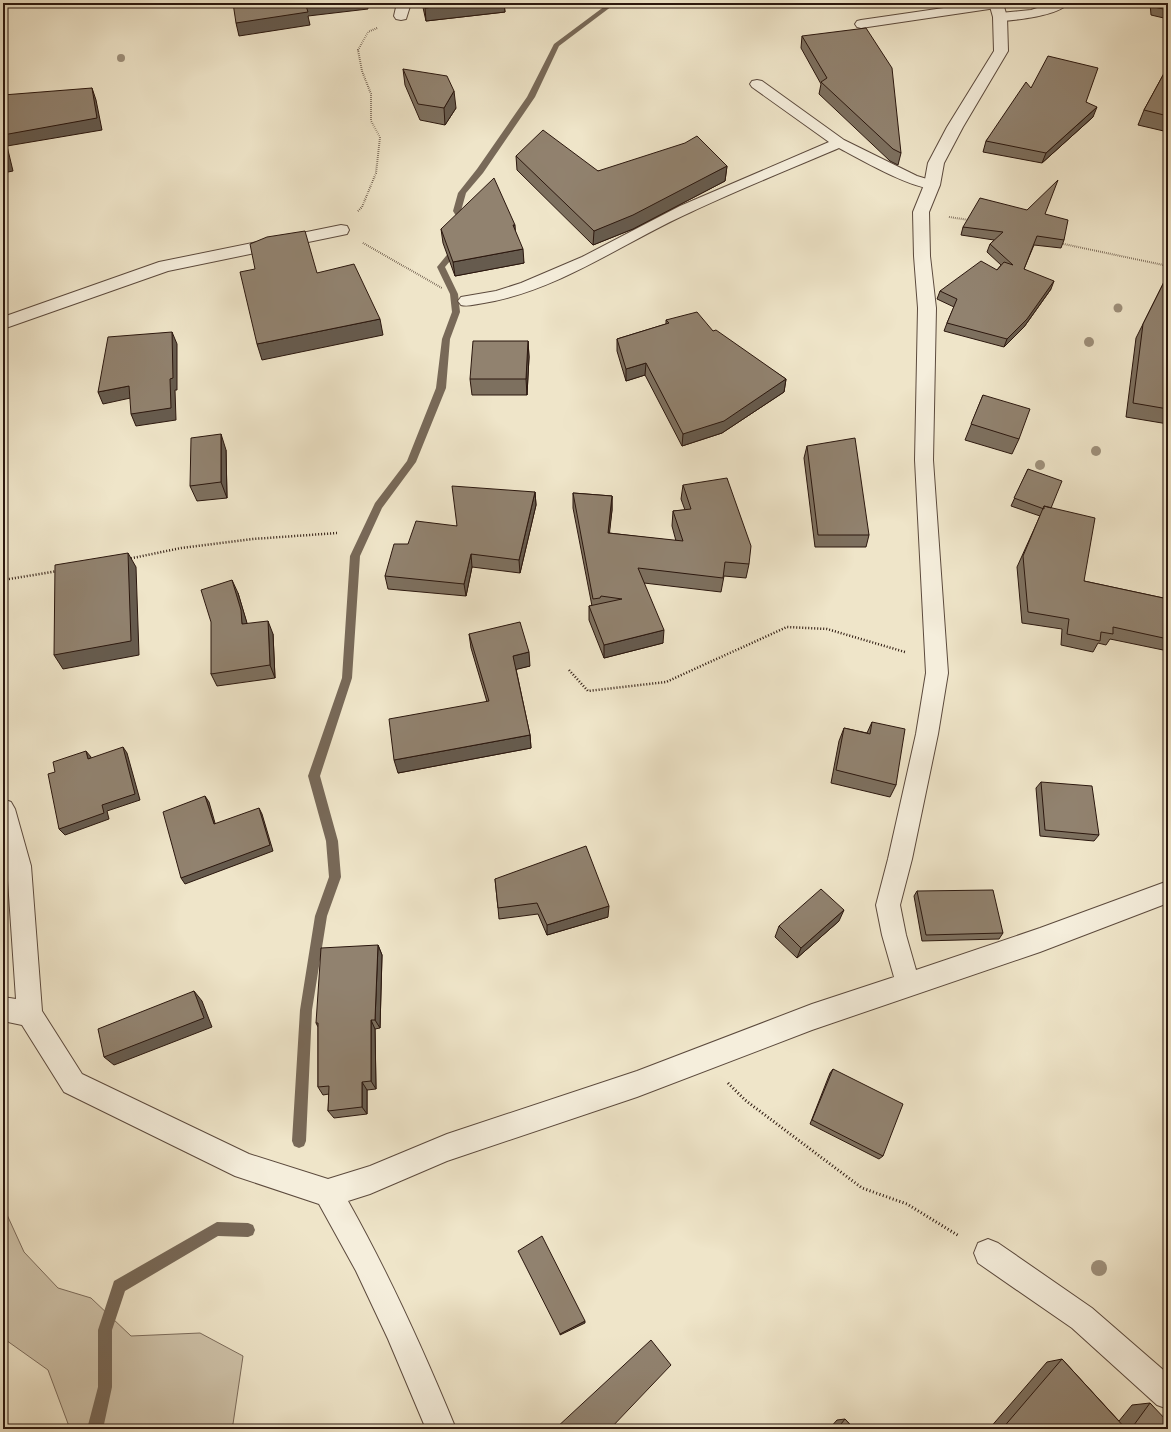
<svg xmlns="http://www.w3.org/2000/svg" width="1171" height="1432" font-family="'IM FELL French Canon',serif">
<style>
.green{fill:#cec2a9;stroke:#7c6c5c}
.lines{fill:none;stroke-linecap:round;stroke-linejoin:round}
.stream{fill:#786958;fill-rule:evenodd}
.service-casing{stroke:#5c4a3d;stroke-width:2}
.minor-casing{stroke:#5c4a3d;stroke-width:2}
.path-far2{stroke:#2b170e;stroke-width:2;stroke-dasharray:0.5 1.5;stroke-linecap:butt}
.path-far1{stroke:#2b170e;stroke-width:2.5;stroke-dasharray:1 2;stroke-linecap:butt}
.path{stroke:#2b170e;stroke-width:3;stroke-dasharray:1 2.5;stroke-linecap:butt}
.service{fill:#f5eedc;fill-rule:evenodd}
.minor{fill:#f5eedc;fill-rule:evenodd}
.tree{fill:#9e907b}
.wall{fill:#7d705f;stroke:#2b170e}
.shaded-wall{fill:#665b4e;stroke:#2b170e}
.building{fill:#91826f;stroke:#2b170e}
</style>
<rect width="100%" height="100%" fill="#efe5c9"/>
<filter id="stains"><feTurbulence type="fractalNoise" baseFrequency=".005" numOctaves="4"/><feColorMatrix values="0 0 0 0 .2 0 0 0 0 .09 0 0 0 0 .02 0 0 0 .5 -.17"/></filter>
<radialGradient id="worn" r=".72"><stop offset=".6" stop-color="#630" stop-opacity="0"/><stop offset="1" stop-color="#630" stop-opacity=".3"/></radialGradient>
<path class="green" d="M3,1206L24,1252L58,1288L91,1298L131,1336L200,1333L243,1356L233,1424L220,1429H70L48,1370L3,1338Z"/>
<g class="lines">
<path class="stream" d="M609,3H616L559,46L535,97L483,173L466,193L461,211L470,225L469,227H463L453,211L458,193L477,169L527,97L554,44Z
M458,244L462,247L445,267L458,294L460,312L450,339L446,388L416,462L382,508L360,556L352,678L320,776L338,841L341,877L327,916L312,1010L306,1141L304,1146L299,1148L294,1146L292,1141L300,1010L315,916L329,877L326,841L308,776L342,678L350,556L375,503L407,461L436,388L442,339L452,312L450,294L437,267L455,245Z
M217,1222L248,1223L253,1225L255,1230L253,1235L248,1237L218,1236L125,1291L112,1330V1387L103,1429H87L98,1387V1330L114,1281Z"/>
<g class="service-casing">
<path id="service" d="M978,3L1002,4L1000,7L996,8L861,28L857,27L855,24L857,21L861,20Z
M1052,3H1068C1059,16 1016,20 1000,21L996,20L994,17L996,14L1000,13L1031,10Z
M757,80L762,81L844,140L917,176L937,182L939,185L937,188C918,193 858,158 839,148C790,169 740,189 691,212C624,242 558,291 484,303C476,304 468,307 461,305L458,301L461,297L496,291L521,283L582,257L680,206L829,142L752,87L750,84L752,81Z"/>
</g>
<g class="minor-casing">
<path id="minor" d="M397,3H411L406,19L401,20L396,19L394,16Z
M989,3H1003L1007,17L1008,51L963,127L944,163L940,185L929,212L930,256L936,308L933,460L948,673L938,734L912,859L900,905L906,935L916,970L1040,928L1168,881V903L1040,952L812,1030L637,1097L447,1161L370,1194L348,1201C389,1274 424,1351 456,1429H426L388,1339L356,1271L319,1204L235,1176L64,1092L22,1025L3,1021V997L16,999L7,866L3,851V799L11,802L15,809L31,866L42,1011L82,1074L249,1154L328,1179L370,1166L447,1134L637,1071L812,1004L894,977L882,935L876,905L888,859L916,734L926,673L915,460L918,308L914,256L913,212L924,185L928,163L947,127L994,51L993,17Z
M341,225L347,226L349,230L347,234L168,271L3,329V317L159,262Z
M988,1239L998,1243L1092,1308L1168,1374V1409L1157,1405L1072,1328L978,1263L974,1253L978,1243Z"/>
</g>
<path class="path-far2" d="M358,211L362,207L376,173L380,137L371,121V94L362,71L358,50L368,32L377,28
M949,217L969,220
M363,243L442,288
M1059,243L1168,266"/>
<path class="path-far1" d="M128,559L181,548L253,539L337,533
M3,580L58,571
M569,670L588,691L666,682L787,627L827,629L905,652"/>
<path class="path" d="M728,1083L745,1100L862,1188L907,1204L959,1236"/>
<use href="#service" class="service"/>
<use href="#minor" class="minor"/>
</g>
<g class="tree">
<circle cx="121" cy="58" r="4"/>
<circle cx="1118" cy="308" r="4.5"/>
<circle cx="1089" cy="342" r="5"/>
<circle cx="1096" cy="451" r="5"/>
<circle cx="1040" cy="465" r="5"/>
<circle cx="1099" cy="1268" r="8"/>
</g>
<path class="wall" d="M422,3H504L505,12L426,21Z
M1016,3H1037L1036,7Z
M1150,3H1168V19L1151,15Z
M802,36L901,153L898,165L890,161L819,94L821,84L801,48Z
M1168,66V132L1138,125L1144,110Z
M403,69L456,108L445,125L420,120L405,85Z
M1031,88L1086,102L1093,117L1042,163L983,152L986,141Z
M516,156L598,171L727,166L725,181L633,229L593,245L517,170Z
M1045,215L1064,240L1061,248L1034,245L1024,269L1051,289L1024,327L1004,347L944,331L947,323L954,307L937,299L940,291L997,270L1001,265L987,252L990,244L994,240L961,235L963,227Z
M441,229L516,233L524,263L455,276L443,243Z
M1165,280L1168,281V424L1126,417L1136,338Z
M666,320L713,331L786,379L784,392L722,433L682,446L645,375L626,381L617,351V339L666,324Z
M528,341L529,357L527,395H472L470,379Z
M983,395L1019,439L1012,454L965,440Z
M807,446L869,535L866,547H815L804,458Z
M226,450L227,498L197,501L190,486Z
M1028,469L1051,508L1084,581L1168,599V651L1110,639L1106,645L1098,643L1093,652L1061,645L1062,629L1022,623L1017,567L1040,516L1011,506Z
M683,485L749,564L746,578L724,576L721,592L644,583L663,643L604,658L589,620V606H592L573,508V493L612,496V510L609,533L676,541L672,526L673,511L685,510L681,499Z
M535,492L536,505L520,573L472,567L466,596L388,589L385,576L408,544L457,526Z
M238,593L247,624L273,634L275,678L217,686L211,674Z
M469,634L530,666L516,669L530,735L531,748L398,773L487,702L471,648Z
M872,722L896,785L890,797L831,783L839,741L844,728L867,733Z
M1041,782L1099,835L1094,841L1040,836L1036,788Z
M495,879L608,917L547,935L538,914L499,919L498,908Z
M917,891L1003,933L999,939L922,941L914,896Z
M839,921L797,958L775,937L779,926Z
M378,945L382,955L380,1028L375,1029L376,1089L367,1090V1114L334,1118L328,1111L329,1094L323,1095L318,1087V1027L316,1023Z
M833,1069L883,1156L879,1159L810,1124L830,1073Z
M1062,1359L1119,1421L1132,1405L1150,1403L1168,1429H989L1047,1362Z
M845,1419L854,1429H829L837,1420Z"/>
<path class="shaded-wall" d="M305,3H367L368,9L308,16L310,25L239,36L236,23Z
M467,3H504L505,12L426,21L425,8Z
M92,88L96,100L102,130L7,146L13,171L3,173V135Z
M454,91L456,108L445,125L444,108Z
M1097,107L1093,117L1042,163L1046,153Z
M727,166L725,181L633,229L593,245L594,231Z
M513,225H515L516,239Z
M523,249L524,263L455,276L453,262Z
M1054,281L1051,289L1024,327L1004,347L1007,339Z
M380,319L383,335L262,360L257,344Z
M172,332L177,344V390H175L176,420L136,426L131,414L170,379Z
M528,341L529,357L527,395L526,379Z
M646,363L645,375L626,381V369Z
M786,379L784,392L722,433L682,446L683,434Z
M129,386L135,397L103,404L98,392Z
M221,434L226,450L227,498L221,482Z
M535,492L536,505L520,573L519,560Z
M612,496V510L608,547V533Z
M128,553L136,567L139,655L63,669L54,655Z
M471,554L472,567L466,596L464,584Z
M232,580L238,593L247,623V637L242,624Z
M268,621L273,634L275,678L270,665Z
M664,630L663,643L604,658V645Z
M529,652L530,666L514,670L513,656Z
M530,735L531,748L398,773L394,760Z
M123,747L127,753L140,800L107,811L109,819L65,835L59,829L102,805Z
M86,751L91,757L92,766L88,759Z
M205,796L209,802L217,830L214,824Z
M259,808L262,814L273,851L185,884L181,878Z
M609,906L608,917L547,935V925Z
M844,910L839,921L797,958L801,948Z
M378,945L382,955L380,1028L375,1020Z
M194,991L202,1001L212,1027L114,1065L104,1057Z
M371,1020L375,1029L376,1089L371,1081Z
M362,1082L367,1090V1114L362,1107Z
M585,1321V1323L560,1335V1334Z"/>
<path class="building" d="M233,3H305L308,12L236,23Z
M424,3H467L425,8Z
M1154,3H1168V10L1154,7Z
M866,28L892,68L901,153L893,149L821,82L827,78L802,36Z
M1048,56L1098,68L1086,102L1097,107L1046,153L986,141L1026,82L1031,88Z
M1168,66V116L1144,110Z
M403,69L447,76L454,91L444,108L418,104Z
M92,88L97,118L3,135V95Z
M543,130L598,171L685,143L697,136L727,166L633,215L594,231L516,156Z
M3,139L7,160L3,161Z
M494,178L515,225H513L523,249L453,262L441,229Z
M1058,180L1045,214L1068,220L1064,240L1037,236L1024,269L1054,281L1027,319L1007,339L947,323L957,299L940,291L981,261L997,270L1004,262L1013,265L990,244L1003,232L963,227L980,198L1027,210Z
M305,231L317,273L354,264L380,319L257,344L240,272L255,269L250,244L267,237Z
M1165,280L1168,281V409L1133,403L1143,324Z
M697,312L713,331L716,330L786,379L724,421L683,434L646,363L626,369L617,339L669,323L666,320Z
M172,332L173,378L170,379L171,408L131,414L129,386L98,392L108,337Z
M473,341H528L526,379H470Z
M983,395L1030,409L1019,439L971,424Z
M221,434V482L190,486L191,438Z
M855,438L869,535H818L807,446Z
M1028,469L1062,481L1051,508L1044,506V509L1014,498Z
M727,478L751,546L749,564L725,562L723,578L638,568L664,630L604,645L589,606L622,599L601,596L600,598L593,599L573,493L612,496L608,533L683,541L673,511L691,509L683,485Z
M452,486L535,492L519,560L471,554L464,584L385,576L394,544H408L416,521L457,526Z
M1044,506L1095,518L1084,581L1168,599V639L1113,627V634L1101,632L1100,641L1067,634L1069,619L1028,612L1023,556Z
M128,553L131,641L54,655L55,565Z
M232,580L241,610L242,624L268,621L270,665L211,674V622L201,590Z
M520,622L529,652L513,656L530,735L394,760L389,719L489,701L469,634Z
M872,722L905,729L896,785L836,770L844,728L870,734Z
M123,747L135,794L102,805L104,813L59,829L48,774L55,772L53,762L86,751L88,759Z
M1041,782L1092,786L1099,835L1045,830Z
M205,796L214,824L259,808L270,845L181,878L163,812Z
M586,846L609,906L547,925L537,903L498,908L495,879Z
M821,889L844,910L801,948L779,926Z
M993,890L1003,933L926,935L917,891Z
M378,945L375,1020H371V1081L362,1082V1107L328,1111L329,1086L318,1087V1023H316L321,948Z
M194,991L204,1018L104,1057L98,1029Z
M833,1069L903,1104L883,1156L812,1120Z
M542,1236L585,1321L560,1334L518,1251Z
M651,1340L671,1365L610,1429H555Z
M1062,1359L1126,1429H1002Z
M1150,1403L1168,1422V1429H1131Z
M845,1419L854,1429H837Z"/>
<rect width="1171" height="1432" fill="none" stroke="#efe5c9" stroke-width="16"/>
<rect x="4" y="4" width="1163" height="1424" fill="none" stroke="#2b170e" stroke-width="2"/>
<rect x="8" y="8" width="1155" height="1416" fill="none" stroke="#2b170e"/>
<rect width="100%" height="100%" filter="url(#stains)"/>
<rect width="100%" height="100%" fill="url(#worn)"/>
</svg>
